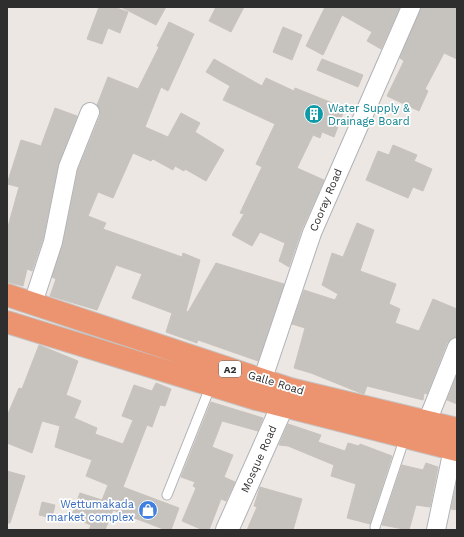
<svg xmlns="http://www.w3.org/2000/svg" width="464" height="537" font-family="'Work Sans',sans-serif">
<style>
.building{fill:#c6c2be;stroke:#c9c3bc}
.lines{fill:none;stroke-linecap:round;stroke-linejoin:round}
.lane-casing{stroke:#afb2b8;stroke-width:11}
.street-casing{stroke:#afb2b8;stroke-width:20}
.secondary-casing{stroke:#afb2b8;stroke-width:24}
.highway-casing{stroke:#c4c4c4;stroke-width:24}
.lane{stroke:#fff;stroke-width:9}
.street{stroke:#fff;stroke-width:18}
.secondary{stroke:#fff;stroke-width:22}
.highway{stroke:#ec946f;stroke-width:22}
.labels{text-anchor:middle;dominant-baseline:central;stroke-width:3.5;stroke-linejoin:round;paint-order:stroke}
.shield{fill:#fff;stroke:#6d6d6d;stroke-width:1}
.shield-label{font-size:10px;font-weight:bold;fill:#2e2e2e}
.culture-label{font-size:11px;fill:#0d838f;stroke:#fff;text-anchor:start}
.street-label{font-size:11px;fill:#2e2e2e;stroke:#fff}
.shop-label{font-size:11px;fill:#366cbe;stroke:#fff;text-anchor:end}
</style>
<rect width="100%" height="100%" fill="#ede7e3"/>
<path class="building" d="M99,7H114L128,12L120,33L108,28L102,44L87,39Z
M121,7H166L156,25Z
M216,7H244L231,32L209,21Z
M325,7H400L381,49L367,41L372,32L342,15L323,55L306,46Z
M421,7H457V59L444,53L425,89L428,91L419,111L387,96L404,61L400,58Z
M169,22L194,34L168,91L161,87L145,127L168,137L181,113L200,123L195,132L224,150L206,181L185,169L184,171L175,166L173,170L153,159L151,161L133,153L113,198L98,192L88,216L106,223L103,229L182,257L183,253L200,260L186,311L188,312L216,263L284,284L258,361L198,340L197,343L166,332L172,313L132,298L142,274L116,265L97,310L50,296L56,279L52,277L63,244L78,170L100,116V110L97,105L108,77L138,89L159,47L157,46Z
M283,27L302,35L292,60L273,52Z
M214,59L262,86L266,78L294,91L295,88L345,108L334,137L322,132L320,138L313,135L297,168L324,180L302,229L289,267L279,261L285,243L260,232L252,246L232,235L244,214L240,213L262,167L256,164L275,124L223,100L230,86L206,72Z
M322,59L363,75L358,87L317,70Z
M55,108L77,116L58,165L43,239L32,271L27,269L23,286L7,282V230L19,187L7,184L21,140L41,146Z
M393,145L417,155L414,161L432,169L423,191L413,187L408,198L366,180L378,151L389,155Z
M357,223L374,230L360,271L396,284L389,304L400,309L395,323L419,331L433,299L457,309V337L451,339L447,343L427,394L424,393L423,400L367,386L364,394L358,392L311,373L294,368L305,328L292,324L304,290L335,300L338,294L322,285L332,253L343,257Z
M39,345L78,361L66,395L81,401L74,418L97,428L95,434L123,444L133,420L122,416L134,385L152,391L156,383L171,389L165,406L160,405L152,427L147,425L123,487L179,508L171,530H166L113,510L105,530H89L91,525L71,517L80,493L102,500L108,485L86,476L92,460L55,447L60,426L42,421L32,453L7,443V416L19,388L22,389Z
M457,375V404L447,400Z
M211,402L263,418L258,431L222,421L212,447L233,455L224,477L235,482L226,501L221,499L209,530H203L182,521L196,488L193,486L195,482L181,477Z
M288,424L321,435L318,442L345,451L348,443L359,446L360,444L392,456L370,524L347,518L356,484L331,476L334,465L288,446L279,445Z
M426,463L438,467L430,507L416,505L409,530L382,525L402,465L423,470Z
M7,471L25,476L10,523H7Z
M457,481V510L451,509Z
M260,487L302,499L293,530H247L257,507L254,506Z
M42,502L55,505L52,518L39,515Z"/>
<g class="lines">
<g class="lane-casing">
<path id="lane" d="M167,495L211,385
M375,527L405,437"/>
</g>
<g class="street-casing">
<path id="street" d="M33,303L53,242L68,167L90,112
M258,393L312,233L411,7
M427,422L457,347
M436,530L453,449"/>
</g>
<g class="secondary-casing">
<path id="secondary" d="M227,530L290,389"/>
</g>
<g class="highway-casing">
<path id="highway" d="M7,295L290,389L457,429
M7,322L256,399L457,450"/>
</g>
<use href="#lane" class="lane"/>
<use href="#street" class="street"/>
<use href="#secondary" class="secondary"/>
<use href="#highway" class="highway"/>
</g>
<defs>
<g id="building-disc" transform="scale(1)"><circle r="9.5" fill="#0f9aa8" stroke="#fff"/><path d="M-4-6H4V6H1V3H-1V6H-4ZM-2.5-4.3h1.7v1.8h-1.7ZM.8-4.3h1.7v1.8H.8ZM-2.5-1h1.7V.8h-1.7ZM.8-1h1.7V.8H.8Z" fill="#fff"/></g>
<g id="shop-disc" transform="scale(1)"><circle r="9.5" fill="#3f7fe0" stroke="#fff"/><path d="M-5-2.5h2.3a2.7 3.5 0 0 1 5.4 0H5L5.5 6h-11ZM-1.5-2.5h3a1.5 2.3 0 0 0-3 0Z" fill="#fff"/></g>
</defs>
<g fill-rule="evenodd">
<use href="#building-disc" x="314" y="114"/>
<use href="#shop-disc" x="148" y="510"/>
</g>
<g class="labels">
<rect class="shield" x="219" y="361" width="22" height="16" rx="3"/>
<g class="shield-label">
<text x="230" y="369">A2</text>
</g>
<g class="culture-label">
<text x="328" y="108">Water Supply &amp;<tspan x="328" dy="13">Drainage Board</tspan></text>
</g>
<g class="street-label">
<text transform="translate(326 200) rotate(-67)">Cooray Road</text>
<text transform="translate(276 383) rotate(17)">Galle Road</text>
<text transform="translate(259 459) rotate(-66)">Mosque Road</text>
</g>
<g class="shop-label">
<text x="134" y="504">Wettumakada<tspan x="134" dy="13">market complex</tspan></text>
</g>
</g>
<rect width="464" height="537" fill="none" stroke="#2e2e2e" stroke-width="16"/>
</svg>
